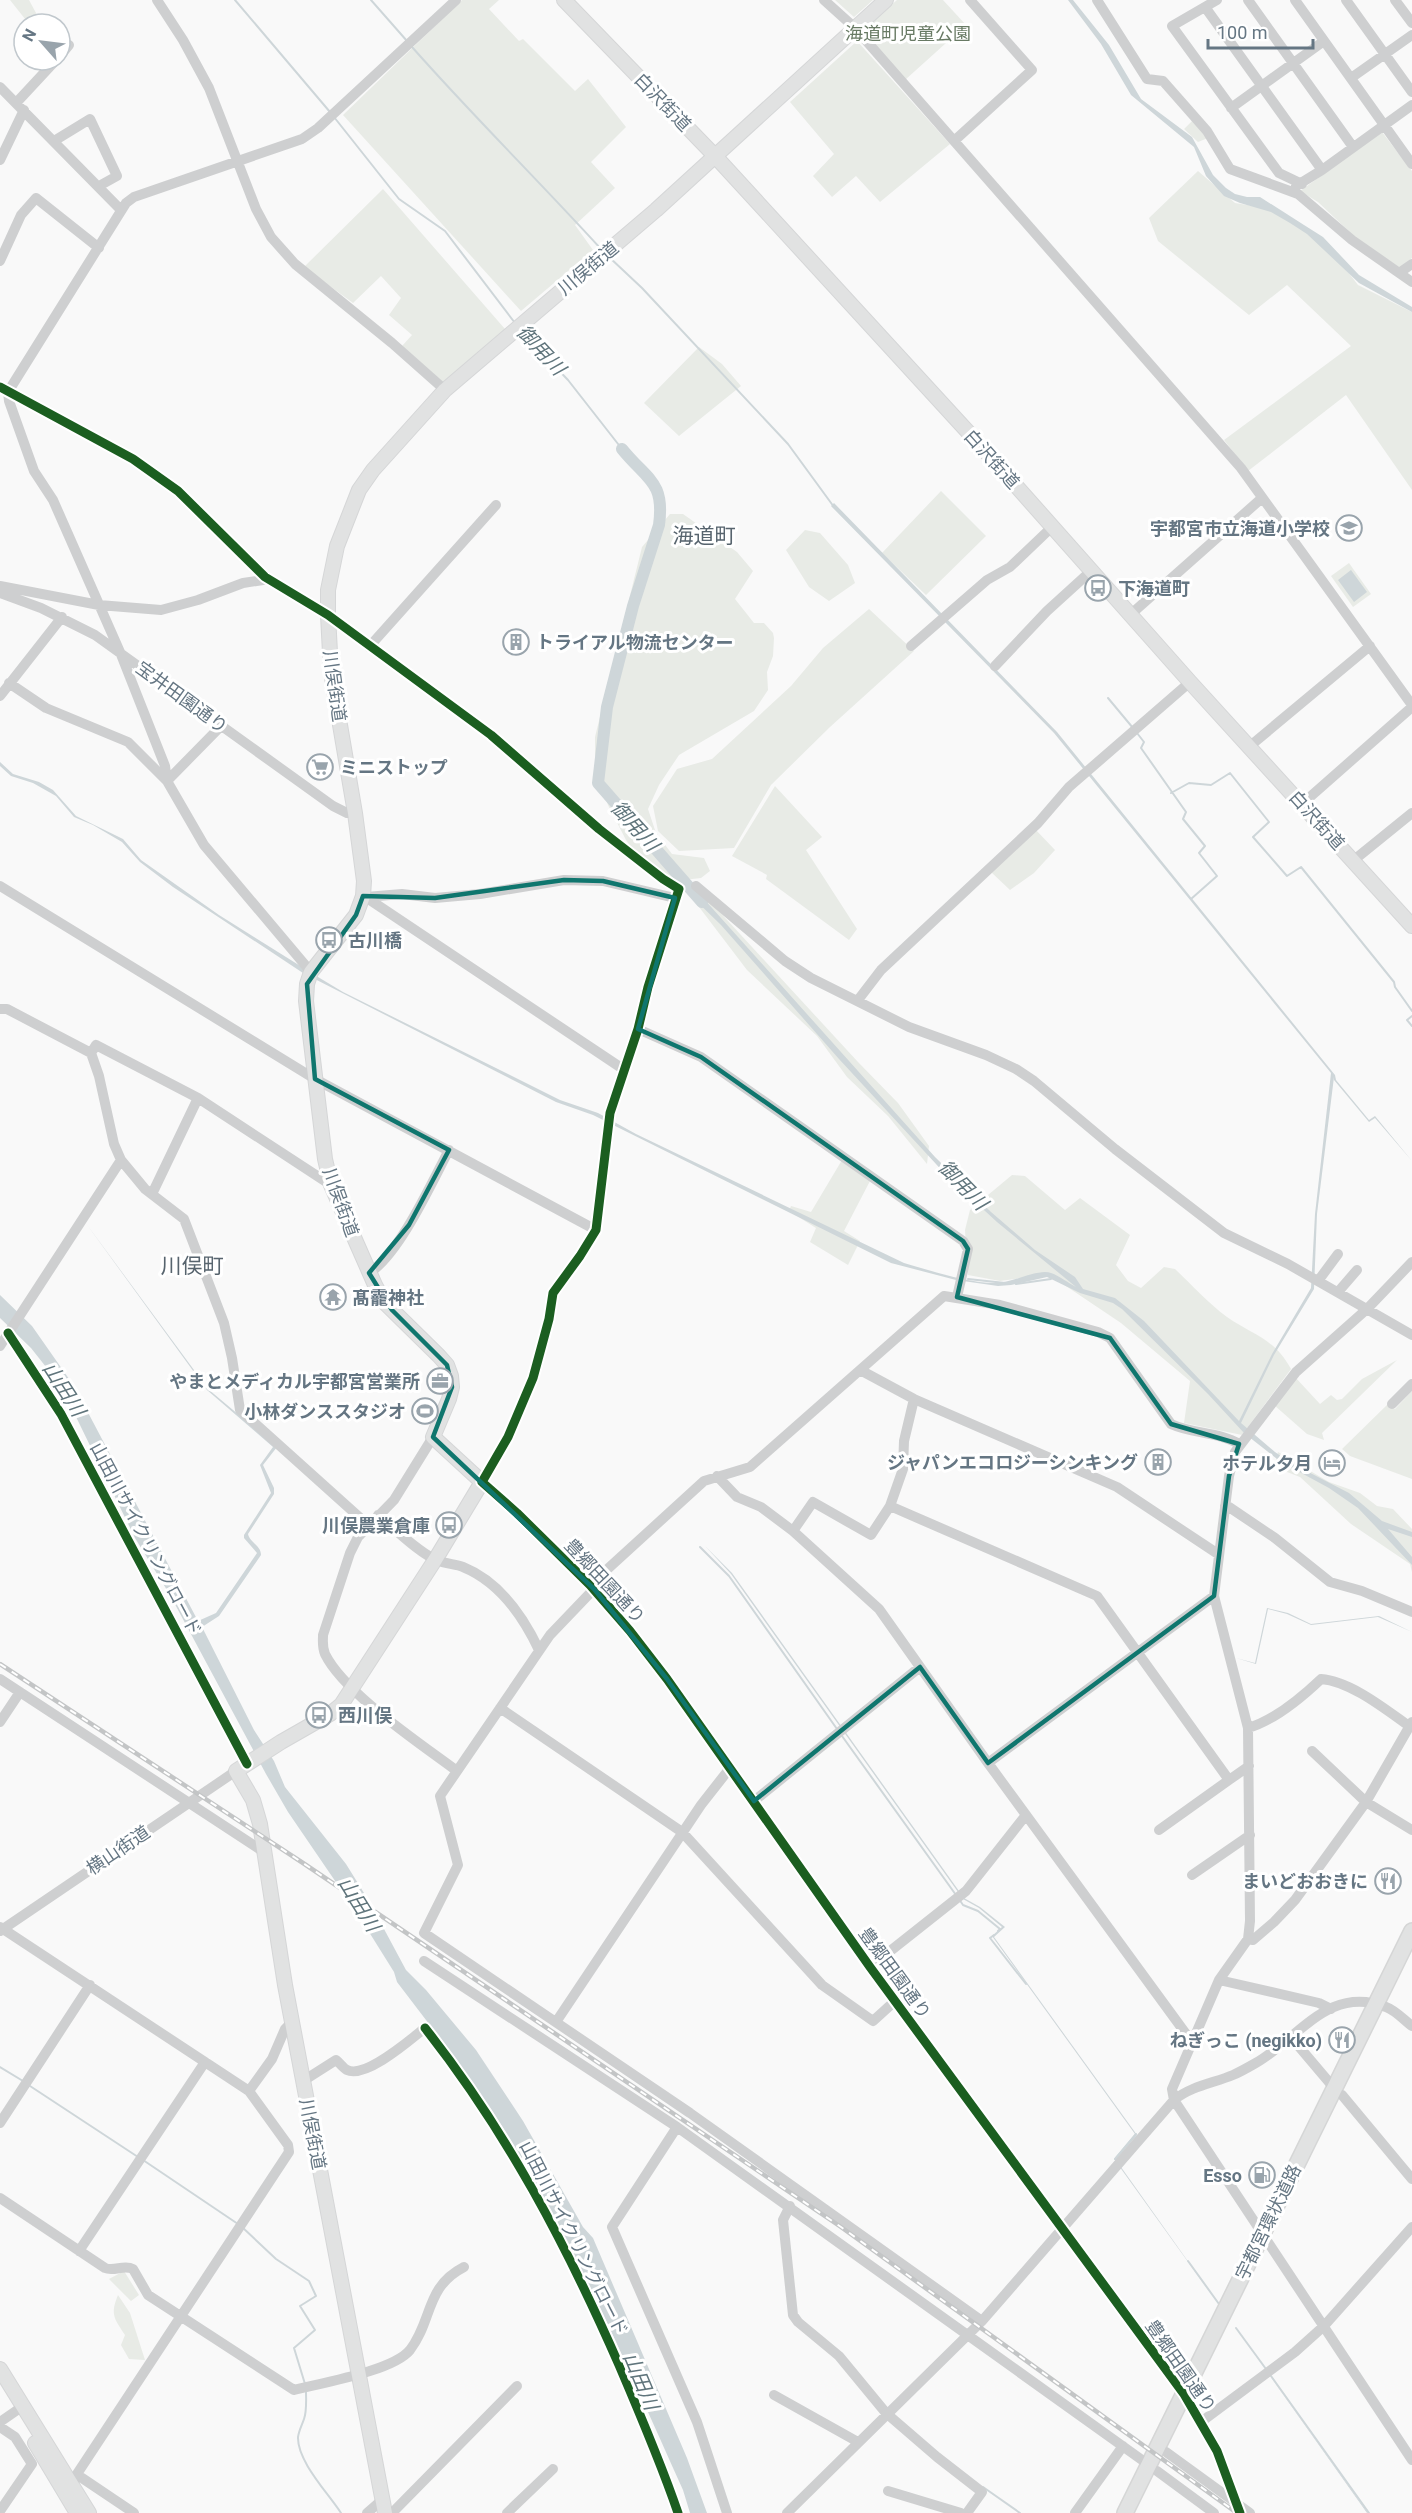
<svg xmlns="http://www.w3.org/2000/svg" width="1412" height="2513" font-family="Roboto,'Noto Sans JP',sans-serif">
<style>
.green{fill:#e8ebe6}
.water{fill:#ced6d9}
.lines{fill:none;stroke-linecap:round;stroke-linejoin:round}
.stream{stroke:#ced6d9;stroke-width:2}
.river{stroke:#ced6d9;stroke-width:12}
.major-casing{stroke:#d5d6d7;stroke-width:16}
.highway-casing{stroke:#d5d6d6;stroke-width:18}
.minor{stroke:#cecfd0;stroke-width:10}
.major{stroke:#e1e2e2;stroke-width:14}
.highway{stroke:#e1e2e2;stroke-width:15}
.rail-casing{stroke:#c3c5c6;stroke-width:4.5}
.rail{stroke:#fff;stroke-width:2;stroke-dasharray:7;stroke-linecap:butt}
.cycleway-casing{stroke:#fff;stroke-width:13}
.cycleway{stroke:#1b5e20;stroke-width:9}
.marked{fill:none;stroke:#0f766e;stroke-width:4.5;stroke-linejoin:round}
.labels{text-anchor:middle;dominant-baseline:central;stroke-width:6;stroke-linejoin:round;paint-order:stroke}
.park-label{font-size:18px;fill:#687a64;stroke:#fff}
.street-label{font-size:18px;fill:#657683;stroke:#fff}
.poi-label{font-size:18px;font-weight:bold;fill:#657683;stroke:#fff;text-anchor:end}
.water-label{font-size:20px;font-style:italic;fill:#60757c;stroke:#fff}
.quarter-label{font-size:21px;fill:#57646e;stroke:#fff}
</style>
<rect width="100%" height="100%" fill="#f9f9f9"/>
<path class="green" d="M10,0H29L42,24H29Z
M462,0H499L489,9L519,41L523,39L575,91L588,79L626,127L591,162L615,188L575,225L593,250L521,311L343,115Z
M835,0H873L854,17Z
M897,0H943L966,25L905,80L863,30Z
M857,41L950,144L880,202L856,176L832,197L813,176L834,154L790,102Z
M1193,120L1208,138L1198,142L1184,129Z
M1382,132L1412,171V258L1400,268L1355,237L1318,202L1300,191Z
M1198,171L1235,203L1278,210L1332,251L1358,285L1412,312V490L1346,395L1248,471L1224,440L1351,346L1287,285L1249,315L1158,241L1149,218Z
M383,189L505,329L443,382L402,346L412,335L389,315L401,298L381,276L353,303L304,267Z
M699,347L722,364L741,386L679,436L644,403Z
M941,491L986,536L926,595L882,553Z
M670,514H683L737,552L753,571L735,599L754,623H764L773,633L774,638L773,656L767,672L768,690L754,711L679,755L659,785L648,809L656,833L672,854L704,858L710,871L701,878L675,881L647,870L626,840L608,805L598,775L595,754V737L642,547Z
M805,530L820,533L848,565L855,583L829,601L809,587L786,550Z
M1349,563L1371,594L1353,607L1331,576Z
M869,609L914,651L830,727L771,785L734,848L679,851L658,831L653,806L677,769L712,759L791,686L823,648Z
M775,786L822,837L806,850L857,929L849,940L766,879L767,875L732,856Z
M1035,829L1055,850L1034,873L1010,890L991,872Z
M705,896L858,1062L898,1103L929,1146L927,1164L888,1116L847,1077L817,1036L747,970L696,903Z
M842,1160L870,1181L844,1231L860,1241L848,1265L810,1242L816,1228L789,1211L791,1206L811,1212Z
M1012,1175L1025,1176L1065,1210L1080,1198L1130,1235L1116,1265L1128,1281L1141,1288L1164,1267L1175,1269C1192,1285 1208,1303 1227,1317C1253,1335 1274,1338 1291,1369L1242,1435L1184,1423L1190,1381L1121,1323L1048,1274L1000,1281L968,1275L965,1230L970,1210Z
M1397,1360L1322,1433L1324,1440L1307,1434L1274,1405L1295,1377L1320,1404L1331,1395L1337,1400L1342,1399L1362,1379Z
M1412,1391V1479L1350,1456L1342,1449L1389,1403L1395,1409Z
M1278,1452L1329,1482L1360,1493L1377,1506L1393,1509L1412,1529V1572L1410,1564L1351,1524L1300,1477L1274,1467Z
M124,2271L139,2295L131,2301L109,2279Z
M118,2295L130,2313L145,2360L129,2359L121,2345L125,2335C114,2318 110,2315 118,2295Z"/>
<path class="water" d="M1068,0H1073L1109,45L1141,99L1192,137L1213,175L1226,188L1235,194L1247,197H1260L1304,225L1323,237L1359,275L1412,307V312L1359,283L1307,234L1290,223L1271,212L1240,203L1224,196L1206,176L1194,147L1131,95L1101,44Z
M834,503L1057,732L1335,1075L1336,1080L1369,1120L1375,1116L1412,1161L1375,1118L1369,1122L1334,1080V1077L1317,1214L1314,1289L1274,1355L1241,1423L1275,1452L1291,1463L1349,1493L1382,1521L1412,1532V1537L1388,1529L1412,1557V1565L1358,1508L1329,1488L1281,1462L1244,1433L1208,1394L1122,1309L1113,1303L1080,1293L1047,1277L1011,1285L998,1286L956,1280L891,1263L593,1115L556,1102L303,973L173,887L140,862L122,842L93,825L74,817L56,796L33,783L11,776L0,766V762L13,774L39,782L53,790L76,816L123,839L141,860L175,884L219,915L318,977L343,992L560,1100L598,1113L636,1134L904,1263C933,1271 966,1283 996,1283C1012,1283 1039,1268 1051,1273C1060,1276 1068,1283 1076,1287L997,1222L948,1177L839,1059L721,925L687,892L695,889L935,1157L991,1212L1035,1250L1075,1277L1083,1289L1115,1298L1144,1321L1239,1421L1272,1354L1311,1288L1315,1214L1331,1073L1054,733L831,506Z
M1351,570L1367,592L1354,602L1338,580Z
M85,1222L208,1389L277,1447L263,1465L274,1488V1494L248,1534C250,1543 261,1545 261,1555L219,1616L202,1627L254,1730L274,1761L285,1787L346,1864L369,1901L406,1970L426,1990L476,2050L523,2121L583,2227L593,2238L687,2458L707,2513H690L683,2490C629,2370 577,2249 508,2136C475,2082 435,2032 397,1982L394,1972L359,1916L288,1812L266,1774L170,1595L135,1538L61,1386L31,1348L0,1318V1295L32,1326L74,1386L198,1621L216,1613L257,1553L244,1538V1535L271,1493L260,1465L273,1447L207,1390Z
M705,1546L732,1573L964,1898L980,1907L1005,1927L994,1937L1137,2135L1116,2160L1219,2305L1114,2159L1135,2134L992,1936L1002,1927L979,1908L963,1899L731,1574Z
M1267,1608L1288,1613L1311,1624L1379,1616L1412,1632L1378,1617L1311,1625L1287,1614L1268,1609L1256,1664L1236,1658L1255,1663Z
M1236,2328L1368,2513H1367Z"/>
<g class="lines">
<path class="stream" d="M235,0L330,112
M371,0L407,41
M412,47C473,116 539,181 601,249
M334,117L399,199L445,231L515,323
M609,257L642,288L788,444L834,507
M522,332L568,380L622,449
M1108,698L1133,728
M1137,733L1144,742L1141,748L1186,812L1183,819L1205,846L1199,853L1217,876L1191,899
M1171,793L1189,783L1211,785L1230,773L1269,822L1253,837L1287,876L1301,867L1394,982L1395,987L1412,1011
M1412,1016L1407,1020L1412,1026
M968,1279L1005,1283
M1016,1284L1051,1279
M700,1547L729,1576L837,1729
M842,1736L956,1895
M959,1899L963,1905L978,1911L1000,1929L998,1931
M994,1935L990,1938L1026,1984
M0,2067L23,2081
M30,2086L138,2157
M1115,2159L1136,2134
M143,2160L238,2224
M242,2227L276,2259L309,2281L316,2296L300,2306L315,2330L294,2348L305,2384
M1188,2261L1219,2304
M1236,2328L1266,2369
M1271,2376L1369,2513
M306,2391C306,2400 307,2411 304,2419C302,2425 299,2430 298,2437C297,2461 328,2493 341,2513
M983,2487L1020,2513"/>
<path class="river" d="M622,449C647,480 665,481 659,525L633,606L607,707L598,783L702,902"/>
<g class="major-casing">
<path id="major" d="M564,0L715,156L979,444L1190,682L1412,926
M0,2369L89,2513
M35,2443L77,2513
M385,2513L285,1985L260,1824L253,1800L236,1771L281,1742L330,1714L341,1705L435,1560L482,1482L433,1437L449,1399L452,1387L451,1376L447,1365L439,1356L384,1302L375,1285L331,1185L325,1159L306,1001L307,984L311,972L356,915L363,896L364,881L355,813L331,672L328,615V590L337,546L359,490L373,470L445,390L656,210L886,0"/>
</g>
<g class="highway-casing">
<path id="highway" d="M1125,2513L1412,1931"/>
</g>
<path class="minor" d="M157,0L183,40L209,88L256,209L271,237L295,264L392,343L445,390
M824,0L855,28L1241,468L1412,705
M1097,0L1147,79L1163,81L1207,131L1230,169L1298,194L1352,240L1412,282
M1217,0L1172,26L1279,173L1302,184
M1248,0L1353,147
M1295,0L1412,164
M1346,0L1412,92
M1395,0L1412,23
M1205,7L1322,170
M60,56L69,45
M1351,78L1412,35
M0,87L121,210
M17,102L56,60
M1231,108L1324,41
M54,141L90,119L117,176L99,186
M954,141L1032,70L970,0
M0,160L24,110
M1296,186L1322,170L1412,105
M0,261L21,215L36,198L99,248
M1399,273L1412,264
M0,387L133,459L178,491L265,577L328,615L491,735L599,829L663,879L679,889L648,987L638,1029L610,1113L596,1230L580,1256L553,1293L549,1319L533,1378L508,1437L482,1482L517,1513L590,1585L630,1631L667,1679L870,1967L1184,2394L1217,2451L1240,2513
M0,586L99,605L161,610L198,600L243,583L263,580L265,577
M0,593L41,608L95,635L333,806L347,813H355
M1130,615L1262,498
M911,646L987,580L1010,567L1052,527
M369,647L496,505
M995,666L1047,611L1091,571
M9,683L46,708L128,742L167,781L204,845L311,972
M0,696L62,617
M1250,746L1370,646
M167,781L165,766L120,652L53,500L34,471L9,401L8,392L126,203L134,197L302,139L318,128L456,0
M167,781L221,726
M1302,804L1412,707
M1354,860L1412,813
M0,886L315,1079L596,1230
M696,886L785,961L811,978L909,1027L986,1055L1016,1069L1034,1081L1115,1149L1224,1233L1288,1264L1412,1335
M364,896L623,1069
M366,897L402,894L435,898L480,894L564,880L603,881L675,898
M858,1000L881,970L1038,823L1069,787L1190,682
M0,1009H7L91,1053L99,1076L114,1144L121,1160L145,1189L184,1219L224,1323L232,1358L240,1410L368,1525
M638,1029L701,1057L963,1241L968,1249L957,1297
M91,1053L96,1045L198,1098L331,1185
M152,1194L198,1098
M369,1273C399,1255 432,1182 449,1150
M1318,1281L1338,1254
M1338,1292L1357,1270
M0,1346L121,1160
M862,1371L914,1399L1117,1487L1218,1554
M1392,1404L1412,1384
M433,1437L394,1500L358,1537L350,1553L323,1635C323,1642 322,1647 325,1654C344,1693 421,1744 457,1771
M717,1476L737,1497L761,1507L793,1531L879,1609L988,1763L1189,2038L1194,2039
M890,1506L1097,1596L1229,1780L1249,1766
M1225,1506L1229,1507L1275,1538L1330,1582L1362,1591L1412,1612
M378,1515C393,1527 420,1554 437,1560C445,1564 455,1564 463,1567C500,1582 523,1616 539,1650
M793,1531L813,1502L871,1535L890,1506L903,1469L904,1441L914,1399
M590,1585L704,1481L750,1467L944,1296L1000,1305L1098,1332L1110,1338L1171,1424C1192,1434 1220,1432 1239,1444
M594,1589L550,1635L440,1796L458,1865L424,1933L690,2113L982,2321
M0,1679L264,1852
M500,1708L682,1832L822,1985L873,2021L895,2001
M0,1722L20,1692
M1248,1728C1275,1720 1301,1698 1321,1679C1350,1681 1385,1709 1409,1726
M1312,1751L1366,1802L1412,1830
M988,1763L1214,1596
M754,1801L920,1667
M1159,1830L1229,1780
M1192,1875L1250,1835
M0,1927L249,2091L288,2145L289,2152L75,2477L63,2483
M0,1931L236,1771
M1248,1939L1253,1940L1274,1922L1295,1900L1324,1860L1366,1802L1412,1722
M424,1961L677,2127L1149,2465
M870,1967L966,1891L1026,1815
M1219,1980L1319,2003L1331,2009
M556,2022L701,1805L730,1768
M1412,2026C1404,2020 1395,2010 1386,2007C1328,1984 1298,2040 1254,2064C1247,2068 1240,2072 1233,2075C1214,2083 1191,2086 1174,2100L1412,2460
M1290,2036L1334,2088
M303,2081L336,2060C340,2063 343,2068 347,2070C366,2079 411,2039 425,2028
M249,2091L272,2059L285,2029L292,2022
M1342,2095L1412,2179
M0,2123L90,1985
M677,2127L612,2227L697,2422L727,2513
M0,2198L105,2268C114,2272 124,2264 133,2269L148,2295L294,2390C321,2383 393,2371 410,2350C433,2320 425,2287 464,2267
M790,2206L783,2220L793,2315L798,2322L839,2356L886,2413L937,2457L982,2492L967,2513
M79,2251L205,2062
M774,2395L858,2442
M0,2422L23,2406
M1201,2422L1295,2352L1324,2326L1412,2227
M0,2427L15,2437L32,2464L0,2511
M1166,2452L1250,2513
M1157,2471L1214,2513
M75,2477L82,2478L134,2513
M888,2491L961,2513
M367,2513L382,2500
M392,2513L517,2386
M507,2513L553,2469
M787,2513L982,2321L1174,2100L1172,2089L1219,1980L1248,1939L1250,1921L1248,1728L1214,1596L1229,1476L1235,1452L1296,1372L1367,1309L1412,1262
M1075,2513L1123,2446"/>
<use href="#major" class="major"/>
<use href="#highway" class="highway"/>
<g class="rail-casing">
<path id="rail" d="M0,1664L303,1863L841,2227L1237,2513"/>
</g>
<use href="#rail" class="rail"/>
<g class="cycleway-casing">
<path id="cycleway" d="M0,387L133,459L178,491L265,577L328,615L491,735L599,829L663,879L679,889L648,987L638,1029L610,1113L596,1230L580,1256L553,1293L549,1319L533,1378L508,1437L482,1482L517,1513L590,1585L630,1631L667,1679L870,1967L1184,2394L1217,2451L1240,2513
M8,1333L61,1414L247,1764
M425,2028C507,2132 566,2244 619,2365C640,2414 661,2463 678,2513"/>
</g>
<use href="#cycleway" class="cycleway"/>
</g>
<path class="marked" d="M564,880L603,881L675,898L638,1029L701,1057L963,1241L968,1249L957,1297L1110,1338L1171,1424L1239,1444L1229,1476L1214,1596L988,1763L920,1667L754,1801L667,1679L594,1589L433,1437L452,1387L447,1365L392,1310L369,1273L409,1225L449,1150L315,1079L307,984L356,915L363,896L435,898Z"/>
<defs>
<g id="school-ring" transform="scale(1.35)"><circle r="9.5" fill="#fff" stroke="#99a4ac" stroke-width="1.5"/><path d="M0-5L7-2L0 1L-7-2ZM-4 1L0 2.5L4 1V4Q0 6-4 4Z" fill="#99a4ac"/></g>
<g id="bus-ring" transform="scale(1.35)"><circle r="9.5" fill="#fff" stroke="#99a4ac" stroke-width="1.5"/><path d="M-5-6H5V4H4V6H2V4H-2V6H-4V4H-5ZM-3.5-4V0h7V-4ZM-3.5 1.2v1.5H-2V1.2ZM2 1.2v1.5H3.5V1.2Z" fill="#99a4ac"/></g>
<g id="building-ring" transform="scale(1.35)"><circle r="9.5" fill="#fff" stroke="#99a4ac" stroke-width="1.5"/><path d="M-4-6H4V6H1V3H-1V6H-4ZM-2.5-4.3h1.7v1.8h-1.7ZM.8-4.3h1.7v1.8H.8ZM-2.5-1h1.7V.8h-1.7ZM.8-1h1.7V.8H.8Z" fill="#99a4ac"/></g>
<g id="supermarket-ring" transform="scale(1.35)"><circle r="9.5" fill="#fff" stroke="#99a4ac" stroke-width="1.5"/><path d="M-6-5.5h2.5l.6 2H6L4.5 2H-2.5L-4.4-4H-6ZM-1.5 3.2a1.3 1.3 0 1 0 .1 0ZM3 3.2a1.3 1.3 0 1 0 .1 0Z" fill="#99a4ac"/></g>
<g id="temple-ring" transform="scale(1.35)"><circle r="9.5" fill="#fff" stroke="#99a4ac" stroke-width="1.5"/><path d="M0-6L5-2H3V0L6.5 2.5H4V6H1.5V3h-3V6H-4V2.5H-6.5L-3 0V-2H-5Z" fill="#99a4ac"/></g>
<g id="office-ring" transform="scale(1.35)"><circle r="9.5" fill="#fff" stroke="#99a4ac" stroke-width="1.5"/><path d="M-6-3h4V-5.5h4V-3h4V5H-6ZM-1-4.5V-3h2v-1.5ZM-6 0V1H6V0Z" fill="#99a4ac"/></g>
<g id="stadium-ring" transform="scale(1.35)"><circle r="9.5" fill="#fff" stroke="#99a4ac" stroke-width="1.5"/><path d="M0-5a6.5 5 0 1 0 0 10a6.5 5 0 1 0 0-10ZM-3.5-1.8h7v3.6h-7Z" fill="#99a4ac"/></g>
<g id="hotel-ring" transform="scale(1.35)"><circle r="9.5" fill="#fff" stroke="#99a4ac" stroke-width="1.5"/><path d="M-6-4.5h1.5V1H6V5H4.5V3h-9V5H-6ZM-4 0a1.8 1.8 0 1 1 3.6 0ZM.5 0V-2.5h3Q6-2.5 6 0Z" fill="#99a4ac"/></g>
<g id="restaurant-ring" transform="scale(1.35)"><circle r="9.5" fill="#fff" stroke="#99a4ac" stroke-width="1.5"/><path d="M-5-6h1v4h1v-4h1v4h1v-4h1v5L-1.5 .5V6h-2V.5L-5-1ZM5-6V6H3V1.5H1.5Q1.5-4 5-6Z" fill="#99a4ac"/></g>
<g id="fuel-ring" transform="scale(1.35)"><circle r="9.5" fill="#fff" stroke="#99a4ac" stroke-width="1.5"/><path d="M-5.5-6h7V0h2V4h1.3V-2.5L3-4.5l.8-.8L6-3V5H2.5V1h-1V6h-7ZM-4.2-4.7v3.2H.2V-4.7Z" fill="#99a4ac"/></g>
</defs>
<g fill-rule="evenodd">
<use href="#school-ring" x="1349" y="528"/>
<use href="#bus-ring" x="1098" y="588"/>
<use href="#building-ring" x="516" y="642"/>
<use href="#supermarket-ring" x="320" y="767"/>
<use href="#bus-ring" x="329" y="940"/>
<use href="#temple-ring" x="333" y="1297"/>
<use href="#office-ring" x="440" y="1381"/>
<use href="#stadium-ring" x="425" y="1411"/>
<use href="#building-ring" x="1158" y="1462"/>
<use href="#hotel-ring" x="1332" y="1463"/>
<use href="#bus-ring" x="449" y="1525"/>
<use href="#bus-ring" x="319" y="1715"/>
<use href="#restaurant-ring" x="1388" y="1881"/>
<use href="#restaurant-ring" x="1342" y="2040"/>
<use href="#fuel-ring" x="1262" y="2175"/>
</g>
<g class="labels">
<g class="park-label">
<text x="908" y="33">海道町児童公園</text>
</g>
<g class="street-label">
<text transform="translate(663 102) rotate(46)">白沢街道</text>
<text transform="translate(588 268) rotate(-40)">川俣街道</text>
<text transform="translate(992 459) rotate(48)">白沢街道</text>
<text transform="translate(335 686) rotate(82)">川俣街道</text>
<text transform="translate(182 697) rotate(36)">宝井田園通り</text>
<text transform="translate(1317 820) rotate(48)">白沢街道</text>
<text transform="translate(341 1202) rotate(70)">川俣街道</text>
<text transform="translate(146 1539) rotate(62)">山田川サイクリングロード</text>
<text transform="translate(605 1581) rotate(47)">豊郷田園通り</text>
<text transform="translate(118 1850) rotate(-34)">横山街道</text>
<text transform="translate(895 1973) rotate(54)">豊郷田園通り</text>
<text transform="translate(313 2134) rotate(79)">川俣街道</text>
<text transform="translate(1268 2222) rotate(-64)">宇都宮環状道路</text>
<text transform="translate(574 2238) rotate(63)">山田川サイクリングロード</text>
<text transform="translate(1181 2366) rotate(55)">豊郷田園通り</text>
</g>
<g class="poi-label">
<text x="1330" y="528">宇都宮市立海道小学校</text>
<text x="1118" y="588" text-anchor="start">下海道町</text>
<text x="536" y="642" text-anchor="start">トライアル物流センター</text>
<text x="340" y="767" text-anchor="start">ミニストップ</text>
<text x="348" y="940" text-anchor="start">古川橋</text>
<text x="352" y="1297" text-anchor="start">髙靇神社</text>
<text x="420" y="1381">やまとメディカル宇都宮営業所</text>
<text x="406" y="1411">小林ダンススタジオ</text>
<text x="1138" y="1462">ジャパンエコロジーシンキング</text>
<text x="1312" y="1463">ホテル夕月</text>
<text x="430" y="1525">川俣農業倉庫</text>
<text x="338" y="1715" text-anchor="start">西川俣</text>
<text x="1368" y="1881">まいどおおきに</text>
<text x="1322" y="2040">ねぎっこ (negikko)</text>
<text x="1242" y="2175">Esso</text>
</g>
<g class="water-label">
<text transform="translate(541 350) rotate(47)">御用川</text>
<text transform="translate(635 826) rotate(48)">御用川</text>
<text transform="translate(963 1185) rotate(46)">御用川</text>
<text transform="translate(64 1389) rotate(57)">山田川</text>
<text transform="translate(359 1904) rotate(58)">山田川</text>
<text transform="translate(641 2381) rotate(67)">山田川</text>
</g>
<g class="quarter-label">
<text x="704" y="536">海道町</text>
<text x="192" y="1266">川俣町</text>
</g>
</g>
<g transform="translate(42 42) rotate(298)"><circle r="28" fill="#ffffff" stroke="#c1c8cd" stroke-width="1.5"/>
<path d="M0-4.5L10 22L0 15L-10 22Z" fill="#99a4ac"/>
<text y="-9" font-size="16" font-weight="bold" text-anchor="middle" fill="#657683">N</text>
</g>
<path d="M1208 39v9h105v-9" fill="none" stroke="#657683" stroke-width="3"/>
<text x="1217" y="39" font-size="18" fill="#657683" stroke="#ffffff" stroke-width="4.5" paint-order="stroke">100 m</text>
</svg>
